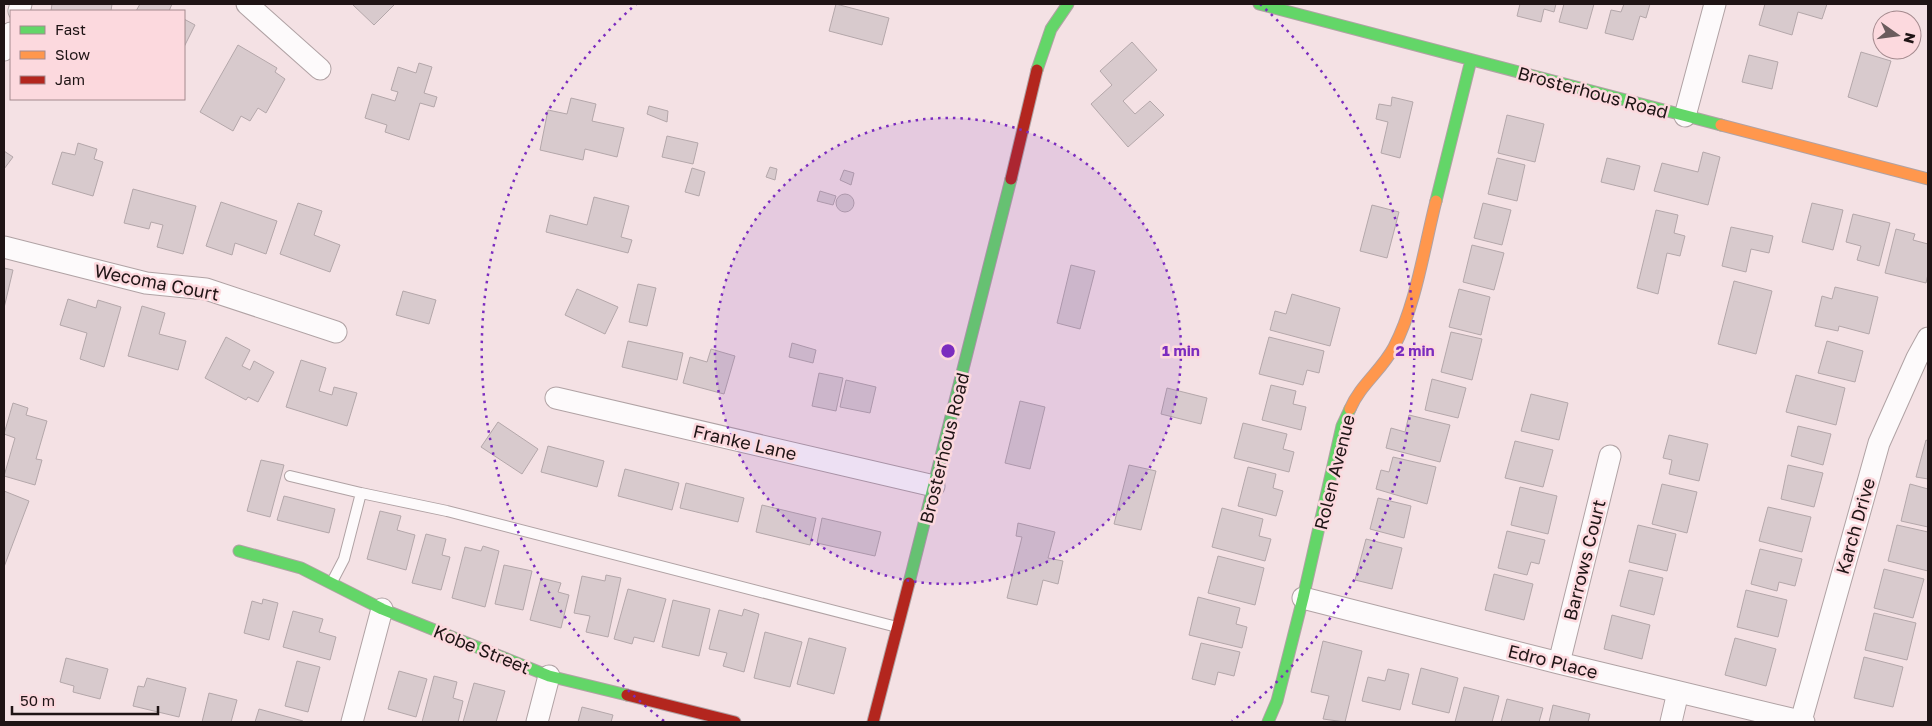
<svg xmlns="http://www.w3.org/2000/svg" width="1932" height="726" font-family="'Golos Text',sans-serif">
<style>
.building{fill:#d8cacd;stroke:#b4a7aa}
.lines{fill:none;stroke-linecap:round;stroke-linejoin:round}
.lane-casing{stroke:#b0a2a4;stroke-width:12}
.street-casing{stroke:#b0a2a4;stroke-width:23}
.fast-casing{stroke:#b0a2a4;stroke-width:13}
.slow-casing{stroke:#b0a2a4;stroke-width:13}
.jam-casing{stroke:#b0a2a4;stroke-width:13}
.lane{stroke:#fdfafb;stroke-width:10}
.street{stroke:#fdfafb;stroke-width:21}
.fast{stroke:#63d668;stroke-width:11}
.slow{stroke:#ff974d;stroke-width:11}
.jam{stroke:#b3261e;stroke-width:11}
.ring{fill:none;stroke:#7b2cbf;stroke-width:2.5;stroke-dasharray:2.5 5}
.labels{text-anchor:middle;dominant-baseline:central;stroke-width:5;stroke-linejoin:round;paint-order:stroke}
.street-label{font-size:18px;fill:#1f1415;stroke:#fcd9de}
.centre{fill:#7b2cbf;stroke:#fcd9de;stroke-width:2.5}
.ring-label{font-size:15px;text-anchor:middle;font-weight:bold;fill:#7b2cbf;stroke:#fcd9de;stroke-width:5;stroke-linejoin:round;paint-order:stroke}
</style>
<rect width="100%" height="100%" fill="#f4e1e4"/>
<path class="building" d="M52,4H112L111,11H51Z
M140,4H172L169,11H136Z
M352,4H395L374,25Z
M836,4L889,18L882,45L829,31Z
M1520,4H1556L1554,12L1544,9L1541,22L1517,16Z
M1564,4H1594L1587,29L1559,22Z
M1624,4H1650L1646,18L1640,16L1633,40L1605,33L1611,10L1621,12Z
M1765,4H1827L1822,19L1798,12L1792,35L1759,25Z
M184,19L195,25L184,47Z
M1132,42L1157,70L1123,101L1135,114L1150,101L1164,115L1128,147L1091,104L1112,85L1100,71Z
M238,45L277,68L275,72L285,79L266,113L258,108L250,121L241,116L233,131L200,112Z
M1861,52L1891,61L1877,107L1848,97Z
M1749,55L1778,62L1772,89L1742,82Z
M419,63L432,67L424,93L437,97L434,107L420,103L409,140L385,132L387,125L365,118L372,94L395,101L398,92L391,90L398,67L416,73Z
M1392,97L1413,102L1400,158L1381,153L1388,122L1376,119L1379,104L1391,106Z
M571,98L596,104L592,121L624,128L617,157L585,149L583,160L540,150L548,110L567,114Z
M649,106L668,111L667,122L647,114Z
M1507,115L1544,124L1535,162L1498,153Z
M667,136L698,143L693,164L662,157Z
M78,143L97,149L94,159L103,162L93,196L52,184L62,152L75,155Z
M4,151L13,157L4,169Z
M1703,152L1720,157L1708,205L1654,191L1662,163L1698,172Z
M1497,158L1525,165L1517,201L1488,194Z
M1607,158L1640,166L1634,190L1601,182Z
M770,167L777,169L775,180L766,177Z
M692,168L705,172L699,196L685,192Z
M844,170L854,173L851,185L840,180Z
M133,189L196,206L183,254L157,247L163,225L151,222L149,229L124,223Z
M820,191L836,196L833,205L817,201Z
M836 203a9 9 0 1 1 18 0a9 9 0 1 1-18 0Z
M594,197L629,206L621,237L632,240L628,253L546,232L550,215L587,225Z
M221,202L277,221L266,254L235,243L232,255L206,246Z
M298,203L322,211L314,235L340,245L330,272L280,254Z
M1483,203L1511,210L1502,245L1474,238Z
M1812,203L1843,210L1833,250L1802,242Z
M1372,205L1399,212L1387,258L1360,251Z
M1656,210L1678,215L1674,233L1685,236L1680,256L1667,253L1658,294L1637,288Z
M1853,214L1890,223L1879,266L1857,260L1861,246L1846,242Z
M1731,227L1773,236L1769,253L1751,249L1746,272L1722,266Z
M1896,229L1915,234L1913,240L1928,244V274L1926,283L1885,273Z
M1472,245L1504,253L1494,290L1463,282Z
M1071,265L1095,271L1080,329L1057,323Z
M4,268L13,270L4,308Z
M1734,281L1772,291L1756,354L1718,344Z
M638,284L656,288L647,326L629,322Z
M1835,287L1878,297L1869,334L1839,326L1838,331L1815,326L1822,296L1832,299Z
M577,289L618,307L605,334L565,315Z
M1459,289L1490,297L1481,335L1449,327Z
M403,291L436,300L429,324L396,315Z
M1292,294L1340,308L1330,346L1270,330L1275,311L1286,314Z
M68,299L96,308L98,300L121,307L104,367L80,359L87,333L60,325Z
M142,306L165,313L159,334L186,341L178,370L128,356Z
M1451,332L1482,339L1472,380L1441,372Z
M226,337L250,350L242,366L250,370L254,361L274,372L258,402L248,397L246,400L205,378Z
M1269,337L1324,351L1319,373L1307,370L1303,385L1259,374Z
M628,341L683,353L677,380L622,367Z
M1827,341L1863,351L1855,382L1818,373Z
M792,343L816,350L813,363L789,357Z
M711,349L735,356L724,394L683,383L690,357L707,362Z
M301,360L326,368L319,391L332,395L334,387L357,393L347,426L286,407Z
M819,373L843,378L836,411L812,406Z
M1796,375L1845,388L1836,425L1786,412Z
M1432,379L1466,388L1458,418L1425,410Z
M846,380L876,387L870,413L840,407Z
M1271,385L1296,391L1293,404L1306,407L1301,430L1262,420Z
M1167,388L1207,398L1201,424L1161,414Z
M1531,394L1568,403L1559,440L1521,431Z
M1020,401L1045,407L1030,469L1005,463Z
M13,403L28,408L26,415L47,421L36,459L42,460L35,485L4,476L15,438L4,434Z
M1409,415L1450,425L1440,462L1386,448L1391,428L1405,432Z
M498,422L538,449L522,474L481,447Z
M1243,423L1287,434L1283,449L1294,452L1289,472L1234,458Z
M1798,426L1831,434L1823,465L1791,456Z
M1669,435L1708,444L1699,481L1669,474L1672,460L1663,458Z
M1926,440L1928,441V479L1916,477Z
M1515,441L1553,450L1543,487L1505,478Z
M548,446L604,461L597,487L541,472Z
M1393,457L1436,467L1427,504L1376,489L1381,470L1389,472Z
M261,460L284,465L270,517L247,511Z
M1129,465L1156,471L1141,530L1114,524Z
M1788,465L1823,473L1814,507L1781,499Z
M1248,467L1276,474L1273,488L1283,491L1276,516L1238,506Z
M625,469L679,483L672,510L618,496Z
M686,483L744,498L738,522L680,508Z
M1662,484L1697,492L1687,533L1652,524Z
M1910,484L1928,489V527L1901,521Z
M1520,487L1557,496L1548,534L1511,525Z
M4,491L29,501L4,567Z
M284,496L335,509L329,533L277,520Z
M1378,498L1411,506L1404,538L1370,529Z
M762,505L816,518L810,545L756,532Z
M1768,507L1811,517L1802,552L1759,541Z
M1222,508L1263,519L1259,536L1271,539L1265,561L1212,547Z
M380,511L401,516L397,530L415,535L406,570L367,559Z
M822,518L881,532L875,556L817,543Z
M1018,523L1055,532L1048,558L1063,561L1058,584L1043,580L1037,605L1007,598L1022,537L1016,536Z
M1638,525L1676,534L1667,571L1629,562Z
M1897,525L1928,532V571L1888,561Z
M1507,531L1545,540L1539,564L1531,562L1527,575L1498,568Z
M426,534L446,539L442,555L450,557L441,590L412,583Z
M1366,539L1402,548L1392,589L1355,580Z
M483,546L499,551L485,607L452,598L465,547L481,551Z
M1760,549L1802,559L1795,586L1779,582L1777,591L1751,584Z
M1218,556L1264,568L1255,605L1208,593Z
M504,565L532,571L523,610L495,604Z
M1884,569L1924,579L1913,618L1874,608Z
M1629,570L1663,578L1654,615L1620,606Z
M1494,574L1533,584L1524,620L1485,610Z
M606,575L621,578L608,637L586,632L590,616L574,613L582,576L605,581Z
M541,578L561,583L558,592L569,595L561,628L530,620Z
M628,589L666,599L654,642L634,637L632,644L614,639Z
M1746,590L1787,600L1778,637L1737,627Z
M1198,597L1240,608L1236,624L1247,627L1242,648L1189,635Z
M263,599L278,603L269,640L244,633L252,601L262,604Z
M673,600L710,609L699,656L662,647Z
M744,609L759,614L744,672L723,666L727,653L709,649L719,610L742,616Z
M293,611L323,619L319,632L336,637L330,660L283,647Z
M1874,613L1916,623L1907,660L1865,650Z
M1612,615L1650,625L1642,659L1604,649Z
M765,632L802,642L790,687L754,678Z
M809,638L846,648L834,694L797,684Z
M1735,638L1776,649L1766,686L1725,675Z
M1323,641L1362,651L1345,722L1323,719L1329,696L1311,692Z
M1201,643L1240,652L1234,676L1218,672L1215,685L1192,679Z
M1864,657L1903,667L1893,707L1854,698Z
M66,658L108,669L100,699L73,692L74,686L60,682Z
M297,661L320,667L308,712L285,706Z
M1421,668L1458,678L1449,713L1412,704Z
M1388,669L1409,674L1400,710L1362,701L1368,677L1385,681Z
M399,671L427,679L416,717L388,709Z
M434,676L457,682L453,698L463,701L458,722H422Z
M147,678L186,688L179,717L133,706L138,686L144,687Z
M474,683L505,691L496,722H463Z
M1464,687L1499,696L1492,722H1455Z
M209,693L237,700L231,722H202Z
M1507,699L1543,708L1539,722H1501Z
M1553,705L1590,714L1588,722H1549Z
M582,707L613,715L611,722H578Z
M259,709L303,721L302,722H255Z"/>
<g class="lines">
<g class="lane-casing">
<path id="lane" d="M290,476L361,493L447,511L897,627
M332,582L344,559L361,493"/>
</g>
<g class="street-casing">
<path id="street" d="M247,4L320,69
M19,11L21,4
M4,50L11,33
M1685,116L1715,4
M4,247L146,283L206,289L336,332
M556,398L934,486
M1303,598L1559,663L1804,722
M1559,663L1610,456
M1801,721L1879,443L1917,358L1928,338
M352,722L382,609
M537,722L549,676
M1671,722L1678,692"/>
</g>
<g class="fast-casing">
<path id="fast" d="M1259,4L1721,125
M1037,70L1051,29L1068,4
M1436,201L1471,60
M239,551L301,568L382,609L549,676L627,695
M909,583L1011,179
M1268,722L1277,701L1303,598L1342,426L1350,409"/>
</g>
<g class="slow-casing">
<path id="slow" d="M1721,125L1928,179
M1350,409C1360,385 1382,370 1394,347C1416,305 1424,248 1436,201"/>
</g>
<g class="jam-casing">
<path id="jam" d="M1011,179L1037,70
M627,695L735,722
M873,722L909,583"/>
</g>
<use href="#lane" class="lane"/>
<use href="#street" class="street"/>
<use href="#fast" class="fast"/>
<use href="#slow" class="slow"/>
<use href="#jam" class="jam"/>
</g>
<circle cx="948" cy="351" r="233" fill="#7b2cbf" fill-opacity=".12"/>
<g class="ring">
<circle cx="948" cy="351" r="233"/>
<path d="M664 721A467 467 0 0 1 636 4M1260 4A467 467 0 0 1 1232 721"/>
</g>
<g class="labels">
<g class="street-label">
<text transform="translate(1593 92) rotate(15)">Brosterhous Road</text>
<text transform="translate(157 282) rotate(11)">Wecoma Court</text>
<text transform="translate(745 442) rotate(13)">Franke Lane</text>
<text transform="translate(944 448) rotate(-76)">Brosterhous Road</text>
<text transform="translate(1334 472) rotate(-76)">Rolen Avenue</text>
<text transform="translate(1855 526) rotate(-74)">Karch Drive</text>
<text transform="translate(1584 560) rotate(-76)">Barrows Court</text>
<text transform="translate(482 649) rotate(22)">Kobe Street</text>
<text transform="translate(1553 661) rotate(14)">Edro Place</text>
</g>
</g>
<circle cx="948" cy="351" r="8" class="centre"/>
<g class="ring-label">
<text x="1181" y="356">1 min</text>
<text x="1415" y="356">2 min</text>
</g>
<rect width="1932" height="726" fill="none" stroke="#1f1415" stroke-width="10"/>
<rect x="10" y="10" width="175" height="90" fill="#fcd9de" stroke="#a48a8e"/>
<rect x="20" y="26" width="25" height="8" fill="#63d668" stroke="#a48a8e"/>
<text x="55" y="35" font-size="15" fill="#1f1415">Fast</text>
<rect x="20" y="51" width="25" height="8" fill="#ff974d" stroke="#a48a8e"/>
<text x="55" y="60" font-size="15" fill="#1f1415">Slow</text>
<rect x="20" y="76" width="25" height="8" fill="#b3261e" stroke="#a48a8e"/>
<text x="55" y="85" font-size="15" fill="#1f1415">Jam</text>
<g transform="translate(1897 35) rotate(104)"><circle r="24" fill="#fcd9de" stroke="#a48a8e"/>
<path d="M0-4L9 19L0 12L-9 19Z" fill="#6a5c5d"/>
<text y="-8" font-size="14" font-weight="bold" text-anchor="middle" fill="#1f1415">N</text>
</g>
<path d="M12 706v8h146v-8" fill="none" stroke="#1f1415" stroke-width="2.5"/>
<text x="20" y="706" font-size="15" fill="#1f1415" stroke="#fcd9de" stroke-width="4" paint-order="stroke">50 m</text>
</svg>
